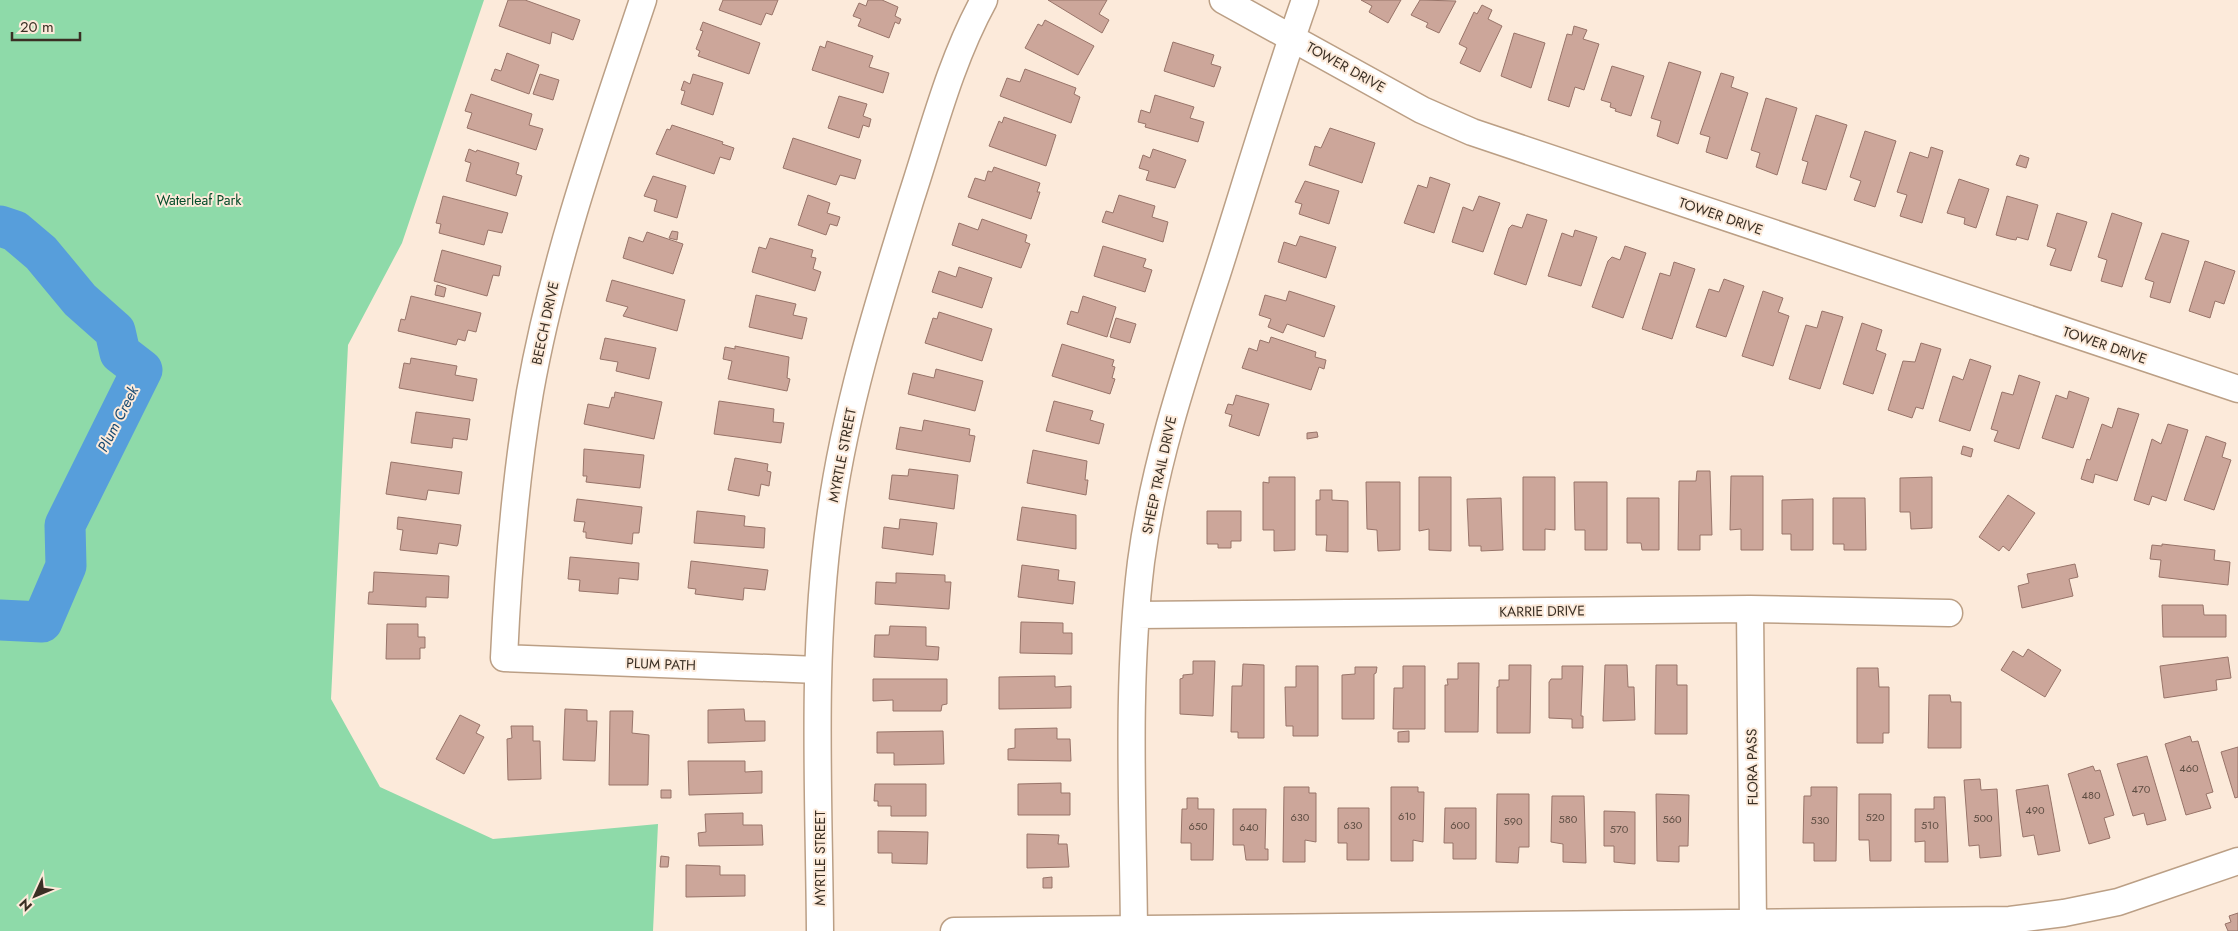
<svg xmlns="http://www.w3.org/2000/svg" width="2238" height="931" font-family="Jost,sans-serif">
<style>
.green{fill:#8edaa9}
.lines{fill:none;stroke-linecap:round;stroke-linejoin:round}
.river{stroke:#579edb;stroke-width:41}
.building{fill:#cca69a;stroke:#987469}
.minor-casing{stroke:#bb9f85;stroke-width:29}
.minor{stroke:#fff;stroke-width:26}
.labels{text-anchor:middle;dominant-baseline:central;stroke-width:4;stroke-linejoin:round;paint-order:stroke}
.number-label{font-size:11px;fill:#5e4d42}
.street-label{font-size:14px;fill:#3a2f24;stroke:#fceada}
.park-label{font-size:14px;fill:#044b29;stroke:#fceada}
.water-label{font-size:15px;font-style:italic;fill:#174a73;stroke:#fceada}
</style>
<rect width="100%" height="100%" fill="#fceada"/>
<path class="green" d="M0,0H484L402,243L348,345L331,699L380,787L493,839L658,824L653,931H0Z"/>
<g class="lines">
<path class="river" d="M0,226L15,231L41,253L80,300L115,331L120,353L142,370L65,525L66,566L42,622L0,620"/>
</g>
<path class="building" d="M508,0H525L580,20L573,40L552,32L550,44L499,26Z
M723,0H778L772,15L766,13L761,25L719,10Z
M868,0H882L898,7L895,16L901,19L899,24L895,22L889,38L858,26L861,19L853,16L859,3L866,6Z
M1048,0H1107L1099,14L1109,20L1102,33Z
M1361,0H1401L1388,23L1369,12L1372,6Z
M1420,0L1456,1L1439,33L1426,27L1428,23L1411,15Z
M1482,5L1492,10L1488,19L1502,26L1480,72L1460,63L1467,48L1459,44L1474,12L1477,14Z
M1045,20L1094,46L1078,75L1025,48L1038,24L1042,26Z
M703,22L760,43L749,74L698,56L700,51L696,49L703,31L700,30Z
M1574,26L1587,30L1583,39L1599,44L1584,90L1575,87L1569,107L1548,100L1567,34L1572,35Z
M1514,33L1545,43L1531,88L1501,76Z
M827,41L873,56L869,67L889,73L883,93L812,70L820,46L825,48Z
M1173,42L1214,55L1211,64L1221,67L1214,87L1164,71Z
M507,53L539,65L529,94L491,80L495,69L501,71Z
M1669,62L1701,72L1678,144L1657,136L1661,121L1651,118Z
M1612,66L1644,76L1631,116L1615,111L1616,109L1610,107L1611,103L1601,100Z
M1025,69L1076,88L1074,94L1080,97L1071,123L1000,96L1007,78L1020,82Z
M1721,73L1734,77L1731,87L1748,93L1727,159L1706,152L1710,137L1700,134Z
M540,74L559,80L553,100L533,94Z
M693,74L723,83L713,115L681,104L685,91L681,90L684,81L690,84Z
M471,94L532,114L529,125L543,129L536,150L467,128L472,113L465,111Z
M1155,95L1194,107L1190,118L1204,122L1198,142L1145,127L1146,124L1138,122L1141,110L1150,113Z
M839,96L867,104L863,116L871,119L869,127L863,125L859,138L828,128Z
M1766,98L1797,108L1777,175L1756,167L1760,153L1751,150Z
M1816,115L1847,125L1826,190L1802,183L1808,162L1802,160Z
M1004,117L1056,135L1046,166L989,146L999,121L1002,123Z
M672,125L723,142L722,144L734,148L730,160L720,157L714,174L656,154L667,129L670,130Z
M1330,128L1375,143L1362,183L1309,165L1315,146L1321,148Z
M1865,131L1896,141L1875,207L1854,200L1861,181L1850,177Z
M793,138L861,160L855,179L840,175L836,185L783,168Z
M1931,147L1943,151L1922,223L1900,216L1907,195L1897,192L1910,152L1928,158Z
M469,149L476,152L477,150L519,163L516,174L522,176L516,196L466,181L471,163L465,161Z
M1153,149L1186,160L1175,188L1146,180L1149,171L1139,168L1143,155L1150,158Z
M2020,155L2029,158L2026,168L2016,165Z
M994,167L1040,183L1037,192H1040L1031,219L968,197L975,178L985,181L988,171L992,172Z
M653,176L686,186L677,218L654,211L657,200L644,196Z
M1430,177L1450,184L1434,233L1404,223L1418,185L1427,188Z
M1959,179L1989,189L1976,228L1964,224L1965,218L1947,213Z
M1305,181L1339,191L1329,224L1299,214L1302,204L1295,202Z
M808,195L830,203L827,213L840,217L837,226L830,224L826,235L798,225Z
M1119,195L1155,206L1152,217L1168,222L1163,242L1102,222L1106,211L1113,213Z
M443,196L508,213L502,233L488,230L484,245L439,233L441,224L436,223Z
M1479,196L1500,203L1483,252L1452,242L1463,207L1473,211Z
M2007,196L2038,205L2028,240L2017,237L2016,240L2010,239L1996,235Z
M2057,213L2087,222L2071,271L2050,265L2056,249L2047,246Z
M2112,213L2142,223L2122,287L2101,281L2107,260L2098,257Z
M1527,214L1547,220L1526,285L1494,274L1509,228L1512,225L1522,228Z
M982,219L1027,235L1025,242L1030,244L1021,268L952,245L959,223L978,230Z
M1575,230L1597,237L1581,286L1548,276L1562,233L1573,237Z
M672,231L678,232L677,240L669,238Z
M647,232L683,244L673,274L623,258L629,237L643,242Z
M2162,233L2189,241L2170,303L2150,297L2154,282L2145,279Z
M1300,236L1336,247L1326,278L1278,262L1284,242L1296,246Z
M770,238L813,250L811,257L816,258L813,269L821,272L815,291L752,272L759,247L766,249Z
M1103,246L1146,259L1143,267L1152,270L1145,292L1094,276Z
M1625,246L1646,253L1623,318L1592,307L1608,261L1612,257L1620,260Z
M442,250L501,266L499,276L493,275L487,296L434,281Z
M2205,261L2235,271L2224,304L2215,301L2210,318L2189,311Z
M1674,262L1695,269L1672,339L1642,329L1660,273L1670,276Z
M959,267L992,278L982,308L932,292L939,271L956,277Z
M1724,279L1744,286L1726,337L1696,327L1709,289L1719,292Z
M612,280L685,300L677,331L623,316L628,307L606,301Z
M437,285L446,288L444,297L435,295Z
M1289,291L1335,306L1324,337L1287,324L1283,333L1268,327L1271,319L1259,315L1265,295L1286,301Z
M1763,291L1783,298L1778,312L1789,316L1773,366L1742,356Z
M756,295L796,304L793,315L807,318L802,339L749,327Z
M411,296L481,313L476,332L468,330L465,341L458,339L456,345L398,331L401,319L405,320Z
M1083,296L1116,307L1107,337L1067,324L1071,311L1078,313Z
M1822,311L1843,317L1820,389L1789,379L1806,325L1817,328Z
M939,312L992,329L982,361L925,343L933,318L937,319Z
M1116,318L1136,324L1130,343L1110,337Z
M1862,323L1882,330L1876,350L1886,354L1873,394L1843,384Z
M1271,337L1316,352L1315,357L1326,360L1324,369L1319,367L1311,390L1242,368L1249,348L1257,351L1260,340L1269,343Z
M605,338L656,348L649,379L616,371L618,362L600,359Z
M1921,343L1941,349L1923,409L1916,407L1912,418L1888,410L1903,361L1915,362Z
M1062,344L1114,360L1112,366L1115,367L1112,378L1115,379L1110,394L1052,376Z
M735,346L789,357L787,378L790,379L787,391L728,379L732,361L723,359L725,347L735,349Z
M411,358L457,366L455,375L477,379L473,401L399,388L404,363L410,364Z
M1970,359L1991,366L1970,431L1939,421L1953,376L1963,380Z
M936,369L983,381L975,411L908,394L913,373L934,378Z
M2019,375L2040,382L2019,449L1994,441L1998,431L1991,429L2002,392L2013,395Z
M2069,391L2089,398L2073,448L2042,438L2056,395L2067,399Z
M615,392L662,402L654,439L584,424L588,404L609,408L612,397L614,398Z
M1236,395L1269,404L1259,436L1229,426L1232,415L1225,413L1228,404L1233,405Z
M719,401L774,409L773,422L784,423L781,443L714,434Z
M1054,401L1093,411L1090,420L1104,424L1099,444L1046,431Z
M2118,408L2139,414L2117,481L2095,474L2093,483L2081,479L2087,459L2090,460L2102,424L2112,428Z
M416,412L470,419L467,440L453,438L452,448L411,443Z
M924,420L970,429L969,435L975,436L970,462L896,449L900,427L922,431Z
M2168,424L2188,430L2166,501L2152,496L2149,505L2134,500L2152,439L2161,444Z
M1317,432L1318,437L1307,439V433Z
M2206,436L2226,443L2222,457L2231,460L2214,510L2184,500Z
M1963,446L1973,449L1971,457L1961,454Z
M584,449L644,455L640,488L586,482L587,476H583Z
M1033,450L1087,461L1085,480H1088L1086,495L1027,483Z
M735,458L768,464L767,471L771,472L769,486L761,484L759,496L728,490Z
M391,462L462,472L459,494L428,490L426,500L386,494Z
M909,469L958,475L954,509L889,499L892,475L908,476Z
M1697,471H1710L1712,535H1700V550H1678L1679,481H1696Z
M1731,476H1763V550H1741V529L1730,530Z
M1269,477H1295V550L1274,551V530H1263V482L1269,483Z
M1419,477H1451V551L1429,550V529L1419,531Z
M1523,477H1555V530L1545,529V550H1523Z
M1932,477V528L1911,529L1910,512H1900V478Z
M1366,482H1400V550L1378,551L1377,530L1367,529Z
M1574,482H1607V550H1585V530H1575Z
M1320,490H1332V500L1348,501V552L1326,551L1327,535H1316V500H1320Z
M2008,495L2035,513L2009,551L2003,546L1999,551L1979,537Z
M1501,498L1503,550L1481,551V546H1469L1467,499Z
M1627,498H1659V550H1642L1641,543H1627Z
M1833,498H1865L1866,550H1844V544H1833Z
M577,499L642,507L639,533H633L632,544L586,538V532H583L585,522L574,521Z
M1813,499V550H1791V534H1782V500Z
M1022,507L1076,515V549L1017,540Z
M697,511L745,516L744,526L765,528L764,548L694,543Z
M1207,511H1241V541H1231V548H1218V544H1207Z
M398,517L461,525L458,544L457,546L439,543L437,554L400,550L403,530L397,529Z
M900,519L937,523L933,555L882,548L884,527L899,529Z
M2162,544L2215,550L2214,560L2230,562L2228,585L2159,577L2161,560L2150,559L2152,545L2162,546Z
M570,557L639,563L638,580L619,578L618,594L579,591L580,580L568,579Z
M691,561L768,570L765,590L744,588L743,600L695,594L696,589L688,588Z
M2075,564L2078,577L2069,579L2073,596L2022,608L2018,586L2029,583L2027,574Z
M1022,565L1059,570L1058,580L1075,582L1073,604L1018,597Z
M374,572L449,576L448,598L426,597V607L368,604L369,592H373Z
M896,573L945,575V582H951L949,609L875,604L876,582L896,583Z
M2162,605H2203L2204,615H2226V637H2163Z
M1021,622L1063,623V633H1072V654L1020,653Z
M387,624H418V637H425V648H420V659H386Z
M890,626L926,627V646L939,647L938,660L874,657L875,635H889Z
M2028,649L2061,670L2045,697L2001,670L2013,651L2023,657Z
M2228,657L2231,678L2216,680L2217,690L2164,698L2160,666Z
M1193,661H1215L1213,716L1180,714V679L1183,678V675L1193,674Z
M1458,663H1479L1478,732H1445V685H1448L1447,679H1458Z
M1243,664L1264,665V738H1238V732H1231L1232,686H1242Z
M1509,665H1531L1530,733H1497V687H1499V680H1509Z
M1605,665H1627L1628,687H1634L1635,720L1603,721Z
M1656,665H1677V685H1687V734H1655Z
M1296,666H1318V736H1293V726H1286L1285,687H1296Z
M1403,666H1425V729H1393L1394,688H1403Z
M1562,666H1583L1581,716H1583V728H1572V719L1549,718V682L1551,679H1562Z
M1355,667H1377L1376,673L1374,674V719H1342V675L1355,674Z
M1857,668H1878L1879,687H1889V733H1883V743H1857Z
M1055,676V687L1071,686V708L999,709V677Z
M873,679H947V704L942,705L941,711H893V700L873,701Z
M1929,695H1950L1951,702H1961V748H1928Z
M565,709L587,710V721H597L595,761L563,760Z
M744,709L745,721H765V741L708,743V710Z
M610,711H633L632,733L649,735L648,785H609Z
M460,715L480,725L476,733L484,737L464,774L436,759Z
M511,726H533V741H540L541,779L508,780L507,739L512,738Z
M1057,728V739H1070L1071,761L1008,760V749L1015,748V729Z
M943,731L944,764L894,765V753H877V732Z
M1409,731V742H1398V732Z
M2190,736L2192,742L2198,741L2213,792L2206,794L2211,808L2186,815L2165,744Z
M2238,747V797L2235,798L2221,752Z
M2147,756L2166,820L2147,825L2144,813L2133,816L2117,764Z
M688,761H745V772L762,771V793L689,795Z
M2093,766L2095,771L2100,770L2114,815L2104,818L2110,838L2089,844L2068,774Z
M1980,779L1981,790L1997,789L2001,856L1980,858L1979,845L1969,846L1964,780Z
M1061,783V793H1070V815H1018V784Z
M875,784H926V816H891V806H878V801H874Z
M2048,785L2060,851L2038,855L2034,835L2023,837L2016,790Z
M1284,787H1309V793H1316V842L1305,840V862H1283Z
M1391,787H1418V792H1424L1423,842L1413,840V861H1391Z
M1811,787H1837L1836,861H1814V843H1803L1804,796H1811Z
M661,790H671V798H661Z
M1497,794H1529V847H1519L1518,863L1496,862Z
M1656,794L1689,795L1688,846H1679V862L1657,861Z
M1859,794H1891V861H1870L1869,840H1859Z
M1552,796H1584L1586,863L1563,862V844L1551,842Z
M1934,797H1945L1948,862H1925V841L1915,842V809H1934Z
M1187,798H1198V809H1214L1213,860H1191V843H1181L1182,809H1187Z
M1338,808H1369V860H1347V843H1338Z
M1445,808H1476V859H1453V843H1444Z
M1233,809H1266L1265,849H1268V860H1246L1244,845H1233Z
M1604,811L1635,812V864L1614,862V846H1604Z
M743,813V825H762L763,845L699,846L698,833L706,832L705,814Z
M878,831L928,832L927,864L892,863V853H878Z
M1027,834L1059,835L1058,844H1067L1069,867L1027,868Z
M661,856L669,857L668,867H660Z
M686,865L720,866V875H745V896L686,897Z
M1052,877V888H1043V878Z
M2238,913V931H2228L2225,924L2231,922L2229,916Z"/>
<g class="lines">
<g class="minor-casing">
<path id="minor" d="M643,0C600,129 554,257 530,392C515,480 508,569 504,658L818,670
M1223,0L1422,110L1472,132L2238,389
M1750,609L1753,924
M1136,615L1750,609L1949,613
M820,931C819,794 811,655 830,519C845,408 878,304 911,198C933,131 950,62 984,0
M954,931L2010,920L2064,913L2118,902L2238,861
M1134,931C1133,808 1126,684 1141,562C1154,463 1186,369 1217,274C1246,183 1273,91 1305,0"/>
</g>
<use href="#minor" class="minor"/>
</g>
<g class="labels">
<g class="number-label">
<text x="2189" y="768">460</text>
<text x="2141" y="789">470</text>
<text x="2091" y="795">480</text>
<text x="2035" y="810">490</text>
<text x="1407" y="816">610</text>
<text x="1300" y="817">630</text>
<text x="1875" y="817">520</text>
<text x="1983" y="818">500</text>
<text x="1568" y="819">580</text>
<text x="1672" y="819">560</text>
<text x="1820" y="820">530</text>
<text x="1513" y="821">590</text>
<text x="1353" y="825">630</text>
<text x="1460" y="825">600</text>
<text x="1930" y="825">510</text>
<text x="1198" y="826">650</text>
<text x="1249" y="827">640</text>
<text x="1619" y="829">570</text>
</g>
<g class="street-label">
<text transform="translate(1346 67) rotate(29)">TOWER DRIVE</text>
<text transform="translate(1721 216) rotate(19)">TOWER DRIVE</text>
<text transform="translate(545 323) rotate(-78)">BEECH DRIVE</text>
<text transform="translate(2105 345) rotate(19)">TOWER DRIVE</text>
<text transform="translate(842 455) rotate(-79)">MYRTLE STREET</text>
<text transform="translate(1159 475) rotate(-78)">SHEEP TRAIL DRIVE</text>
<text transform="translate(1542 611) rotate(-1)">KARRIE DRIVE</text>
<text transform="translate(661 664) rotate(2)">PLUM PATH</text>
<text transform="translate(1752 767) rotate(-91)">FLORA PASS</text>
<text transform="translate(820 858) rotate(-90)">MYRTLE STREET</text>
</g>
<g class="park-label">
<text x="199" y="200">Waterleaf Park</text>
</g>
<g class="water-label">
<text transform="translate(118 419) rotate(-63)">Plum Creek</text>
</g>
</g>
<g transform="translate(35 896) rotate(226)" stroke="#fceada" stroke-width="4" paint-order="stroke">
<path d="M0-4L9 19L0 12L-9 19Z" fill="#3a2f24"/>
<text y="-8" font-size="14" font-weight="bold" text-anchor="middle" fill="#3a2f24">N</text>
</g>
<path d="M12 32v8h68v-8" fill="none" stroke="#3a2f24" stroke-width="2.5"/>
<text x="20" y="32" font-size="15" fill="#3a2f24" stroke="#fceada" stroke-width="4" paint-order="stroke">20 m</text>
</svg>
